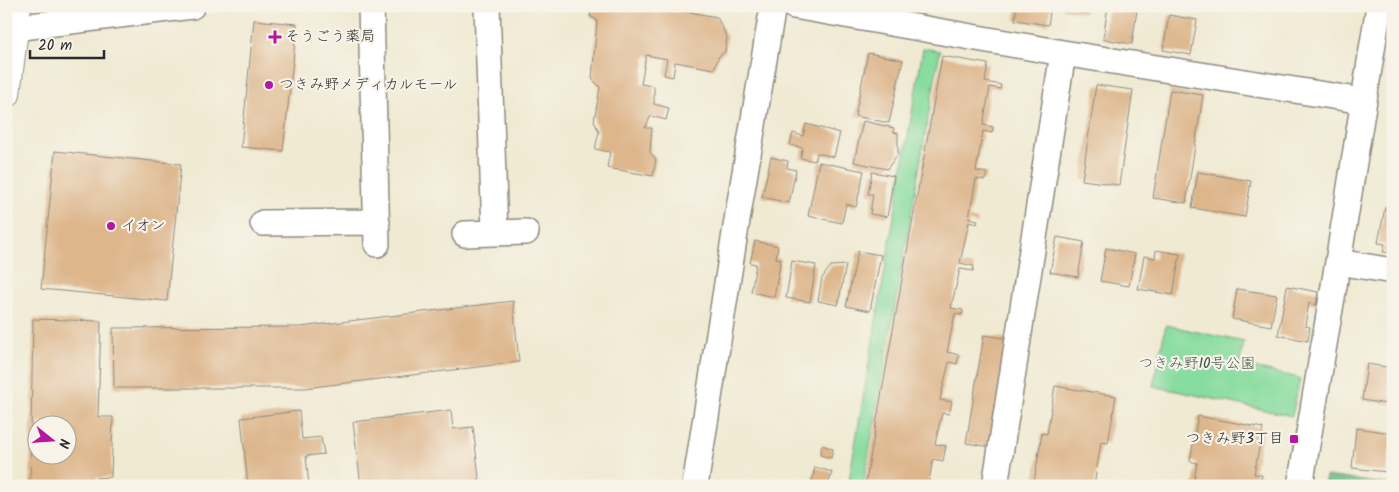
<svg xmlns="http://www.w3.org/2000/svg" width="1399" height="492" font-family="Kalam,'Klee One',sans-serif">
<style>
.green{fill:#87dc9f;stroke:#598465}
.forest{fill:#6dbc86;stroke:#4c7458}
.building{fill:#ddb68c;fill-rule:evenodd}
.lines{fill:none;stroke-linecap:round;stroke-linejoin:round}
.minor-casing{stroke:#8e8a7f;stroke-width:28}
.major-casing{stroke:#8e8a7f;stroke-width:30}
.minor{stroke:#fff;stroke-width:25}
.major{stroke:#fff;stroke-width:28}
.poi-dot{fill:#b5179e;stroke:#f7f3e8;stroke-width:2}
.labels{text-anchor:middle;dominant-baseline:central;stroke-width:4.5;stroke-linejoin:round;paint-order:stroke}
.poi-label{font-size:15px;fill:#2b2b2b;stroke:#f7f3e8;text-anchor:start}
.park-label{font-size:15px;fill:#425748;stroke:#f7f3e8}
</style>
<rect width="100%" height="100%" fill="#f7f3e8"/>
<filter id="ink" filterUnits="userSpaceOnUse"><feTurbulence type="fractalNoise" baseFrequency=".02" numOctaves="2"/><feDisplacementMap in="SourceGraphic" scale="10" xChannelSelector="R" yChannelSelector="G"/><feConvolveMatrix kernelMatrix="1 2 1 2 8 2 1 2 1" color-interpolation-filters="sRGB"/></filter>
<filter id="wash" filterUnits="userSpaceOnUse"><feTurbulence type="fractalNoise" baseFrequency=".0096" numOctaves="4" result="noise"/><feDisplacementMap in="SourceGraphic" scale="20" xChannelSelector="R" yChannelSelector="G"/><feGaussianBlur stdDeviation="1.12" result="paint"/><feColorMatrix in="noise" values="0 0 0 0 0 0 0 0 0 0 0 0 0 0 0 0 0 1.4 0 .05"/><feComposite in="paint" operator="in"/></filter>
<g filter="url(#wash)">
<rect width="100%" height="100%" fill="#f0ead3"/>
<path class="green" d="M923,48L940,51L863,486H848Z
M1166,325L1244,342L1239,365L1300,378L1292,416L1153,386Z"/>
<path class="forest" d="M1326,476L1393,485V486H1324Z"/>
<g id="blocks">
<path class="building" d="M592,6H656L717,17L727,37L725,52L719,56L714,69L675,62L673,77L664,75L667,59L646,55L641,84L654,86V104L669,108L666,120L651,116L645,128H652L650,152L656,159L653,176L607,168L610,152L595,149L599,132L594,121L600,87L592,79L597,20L590,16Z
M1017,6H1051L1048,25L1015,20Z
M1063,6H1086L1085,13L1063,9Z
M1108,6L1137,10L1132,44L1103,39Z
M1169,15L1197,20L1191,55L1163,50Z
M254,20L297,24L283,151L241,147Z
M868,53L903,60L889,123L855,116Z
M942,56L988,64L985,82L1001,85L1000,89L990,87L983,125L993,127L992,133L983,131L976,171L987,173L985,180L976,179L969,218L978,220L977,224L969,222L960,263L974,266L973,271L960,269L951,308L963,310L962,315L955,314L947,352L959,355L957,364L949,362L940,400L952,402L949,414L942,413L935,444L946,446L943,461L933,459L928,486H865Z
M1096,85L1133,90L1119,185L1082,180Z
M1170,90L1203,95L1186,203L1153,198Z
M863,121L894,128L893,132L898,133V154L887,169L854,162Z
M806,124L840,133L834,157L817,153L815,161L800,158L803,148L790,145L793,133L803,136Z
M55,151L181,164L167,301L41,289Z
M771,157L788,161L787,168L796,170L789,203L762,197Z
M819,162L864,171L856,207L846,204L842,223L808,216Z
M872,172L894,176L887,217L870,214L873,194H868Z
M1198,172L1251,181L1245,217L1192,208Z
M1385,207L1393,208V253L1383,252L1385,244L1378,243Z
M1057,237L1084,242L1078,277L1050,272Z
M755,241L778,246L776,258L781,259L774,297L751,292L756,264L750,263Z
M1106,248L1135,254L1129,286L1100,281Z
M1156,250L1180,254L1173,295L1138,289L1144,256L1155,258Z
M858,251L881,255L870,311L846,306Z
M792,261L816,265L810,302L786,298Z
M846,265L838,305L818,301L822,278L831,266Z
M1287,286L1318,292L1316,305L1309,303L1305,326L1310,327L1308,341L1278,335Z
M1237,289L1277,295L1271,326L1232,319Z
M513,301L519,362L305,388H114L113,328L300,327Z
M33,319L101,321L98,417H113L111,477L96,478V486H30ZM38,424H68V454H38Z
M984,335L1010,339L991,447L966,443Z
M1367,364L1393,368V405L1362,400Z
M1055,386L1116,396L1108,443L1101,442L1094,486H1027L1028,481L1034,482L1042,433L1047,434Z
M451,410L453,429L473,427L480,486H361L353,422Z
M299,411L302,439L321,437L324,454L306,456L309,486H248L241,418Z
M1198,416L1263,428L1254,474L1262,475L1260,486H1193L1197,463L1190,461Z
M1356,428L1392,433L1387,472L1352,468Z
M822,445L833,449L831,458L820,455Z
M815,467L832,472L828,486H811Z
M640,480L662,485V486H639Z"/>
</g>
</g>
<g filter="url(#ink)">
<use href="#blocks" fill-opacity="0" stroke="#8e8a7f" stroke-width="1"/>
<g class="lines">
<g class="minor-casing">
<path id="minor" d="M371,6L377,244
M487,6L495,233
M794,6L1063,53L1363,101
M6,29L192,6
M263,223L377,222
M465,234L526,232
M1338,262L1393,271
M695,486L739,208L773,6
M995,486L1063,53
M1300,486L1338,262L1379,6"/>
</g>
<g class="major-casing">
<path id="major" d="M6,94L17,6"/>
</g>
<use href="#minor" class="minor"/>
<use href="#major" class="major"/>
</g>
</g>
<g class="poi-dot">
<path d="M272.5 29.5h5v5h5v5h-5v5h-5v-5h-5v-5h5z"/>
<circle cx="269" cy="85" r="5"/>
<circle cx="111" cy="226" r="5"/>
<rect x="1289" y="434" width="10" height="10" rx="2.5"/>
</g>
<g class="labels">
<g class="poi-label">
<text x="285" y="37">そうごう薬局</text>
<text x="279" y="85">つきみ野メディカルモール</text>
<text x="121" y="226">イオン</text>
<text x="1284" y="439" text-anchor="end">つきみ野3丁目</text>
</g>
<g class="park-label">
<text x="1197" y="364">つきみ野10号公園</text>
</g>
</g>
<rect width="1399" height="492" fill="none" stroke="#f7f3e8" stroke-width="25"/>
<g transform="translate(52 440) rotate(107)"><circle r="24" fill="#f7f3e8" stroke="#a5a39c"/>
<path d="M0-4L9 19L0 12L-9 19Z" fill="#b5179e"/>
<text y="-8" font-size="14" font-weight="bold" text-anchor="middle" fill="#2b2b2b">N</text>
</g>
<path d="M30 50v8h74v-8" fill="none" stroke="#2b2b2b" stroke-width="2.5"/>
<text x="38" y="50" font-size="15" fill="#2b2b2b" stroke="#f7f3e8" stroke-width="4" paint-order="stroke">20 m</text>
</svg>
